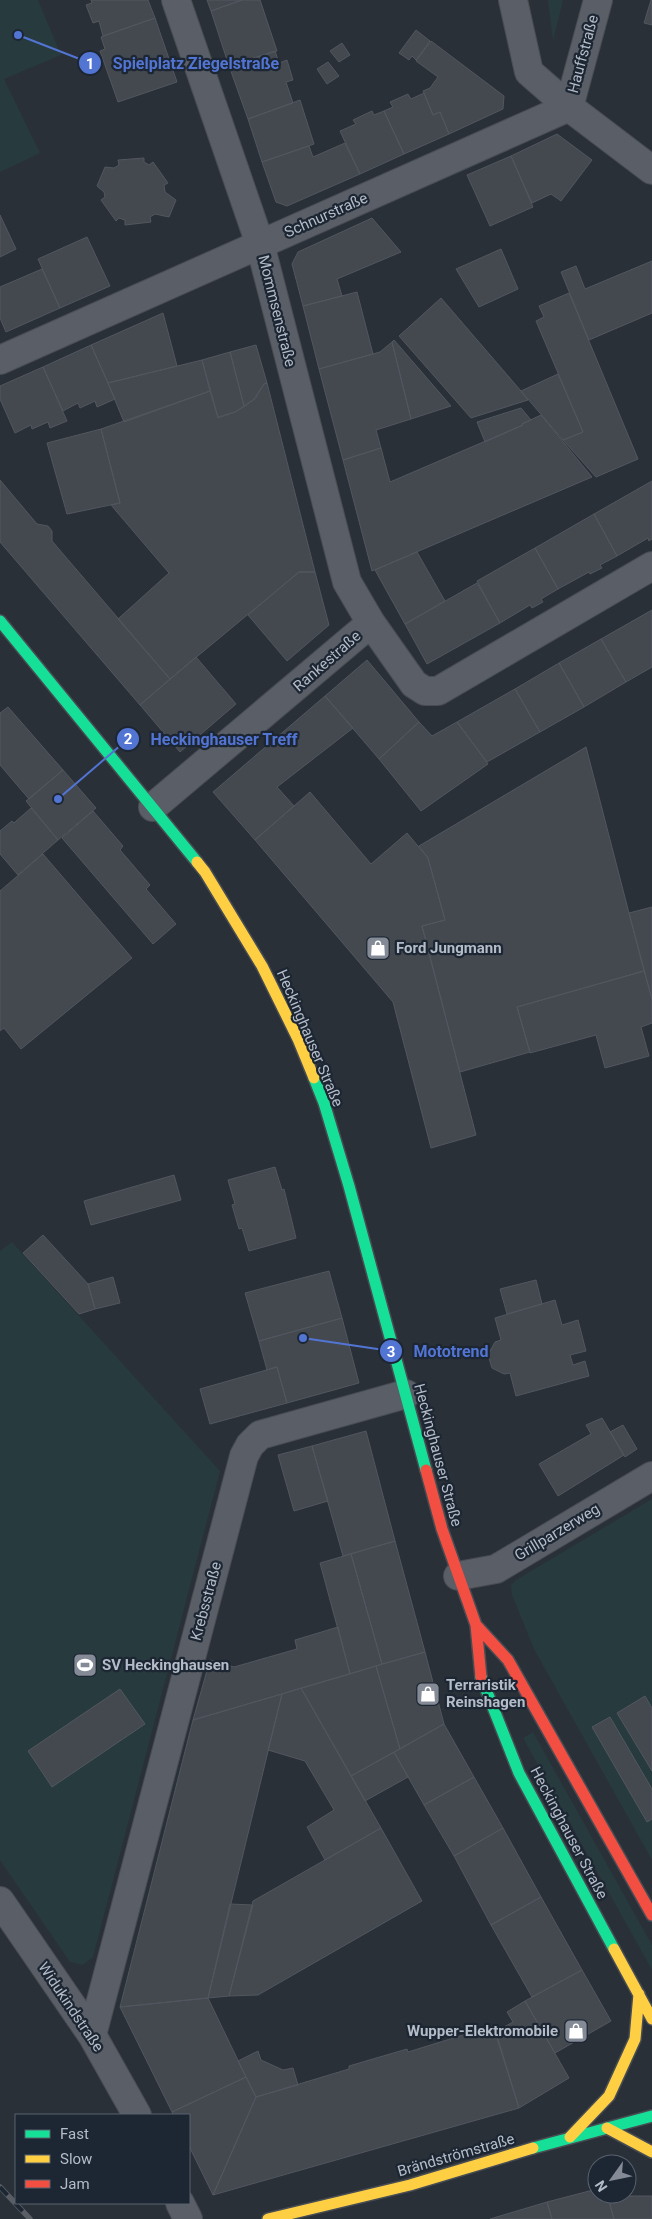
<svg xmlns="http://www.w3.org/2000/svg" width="652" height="2219" font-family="Roboto,sans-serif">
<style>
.green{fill:#273a3e}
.building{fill:#444950;stroke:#52575f}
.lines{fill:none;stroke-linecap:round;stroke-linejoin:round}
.street-casing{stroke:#484c53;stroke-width:30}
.fast-casing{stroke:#484c53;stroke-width:14}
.slow-casing{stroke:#484c53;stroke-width:14}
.jam-casing{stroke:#484c53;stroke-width:14}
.street{stroke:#5a5e66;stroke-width:28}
.fast{stroke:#16e098;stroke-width:11}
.slow{stroke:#ffcf43;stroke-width:11}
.jam{stroke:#f24e42;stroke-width:11}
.rail-casing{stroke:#595d64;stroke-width:5.5}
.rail{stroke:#1d2633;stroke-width:4;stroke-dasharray:11;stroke-linecap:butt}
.labels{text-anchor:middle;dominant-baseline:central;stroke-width:4.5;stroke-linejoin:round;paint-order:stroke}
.street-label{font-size:15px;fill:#b4bcc9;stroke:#1d2633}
.poi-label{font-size:15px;font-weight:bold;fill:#b4bcc9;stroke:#1d2633;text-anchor:start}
.leader{fill:none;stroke:#5274d3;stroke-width:2}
.callout-dot{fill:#5274d3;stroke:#1d2633;stroke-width:2}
.mark-label{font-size:15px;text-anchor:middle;font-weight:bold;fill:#fff}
.callout-label{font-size:16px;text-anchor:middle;font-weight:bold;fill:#5274d3;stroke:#1d2633;stroke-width:4.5;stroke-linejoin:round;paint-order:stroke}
</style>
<rect width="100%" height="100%" fill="#2a3038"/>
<path class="green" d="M0,0H38L61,55L4,79L40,153L0,172Z
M548,0H563L553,41Z
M12,1242L220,1471L93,1957L83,1965L70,1962L0,1860V1251Z
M652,1499V1860L534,1649L512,1595L511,1585L516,1580Z
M533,1732L652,1945V1970L523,1738Z"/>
<path class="building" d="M91,0H148L155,18L103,36L99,21L93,23L86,5L92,3Z
M207,0H242L211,11Z
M242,0H260L277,51L229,66L211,11Z
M651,0H652V25L644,23Z
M155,18L177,82L118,102L100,51L105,49L101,37Z
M416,30L430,41L416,60L412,56L409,60L399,53Z
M431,41L504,96L503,109L449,134L440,112L433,115L424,93L423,91L430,88L438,77L416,61Z
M342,43L350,55L339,62L330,51Z
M275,51L279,63L287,60L293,80L286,82L293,103L248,119L229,66Z
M328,62L339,76L327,84L317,69Z
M424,93L433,115L440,112L449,134L404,154L384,111L393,107L390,102L408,94L411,99Z
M300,100L314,144L262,162L248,119Z
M372,111L374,115L384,111L404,154L360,174L340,131L356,124L353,120Z
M557,134L592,160L561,201L551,194L532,203L511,156Z
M345,143L360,174L287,206L276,202L262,162L309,146L313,157Z
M511,156L533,207L490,226L467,175Z
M144,158V162L149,165L153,162L168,183L164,185L165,192L176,200L169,217L155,214L150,217L151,222L125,225V220L119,218L116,221L101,200L105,197L104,192L97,186L105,167L114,168L119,165L118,160Z
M0,215L16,249L0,257Z
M372,218L401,252L337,279L342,296L303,306L292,264L298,252Z
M87,237L110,286L60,308L38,259Z
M501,249L518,289L479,307L456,269Z
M652,261V313L589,340L561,272L576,266L585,289Z
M42,269L60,308L6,332L0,318V287Z
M357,292L373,354L319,369L303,306Z
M569,293L638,459L596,477L563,440L583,432L536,321L544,317L539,306Z
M441,298L521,391L528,400L471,418L399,336Z
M163,313L177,366L108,383L91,345Z
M394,340L451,406L411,419L392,342Z
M392,342L411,419L376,430L381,448L343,460L319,369L380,352Z
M91,345L115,399L97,407L95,401L80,408L78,403L63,411L43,367Z
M256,345L267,383L264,384L254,399L244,406L230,352Z
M230,352L244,406L235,412L218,417L202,360Z
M202,360L210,391L124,422L108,383Z
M43,367L67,421L50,428L48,422L32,429L31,425L15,433L0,399V386Z
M558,374L583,432L563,440L521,391Z
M267,383L315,572H299L170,679L118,619L169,573L111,505L120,503L101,429L210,391L218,418L235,412L245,406L255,399L264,384Z
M521,408L531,420L522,424L523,425L485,442L477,422Z
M541,415L592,477L372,571L343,460L381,448L390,482L523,425L522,424Z
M101,429L120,503L67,514L47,443Z
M0,480L37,524L48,526L52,531V541L170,679L140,705L0,542Z
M652,481V539L649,541L648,538L617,556L594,514Z
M594,514L617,556L600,565L602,568L590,574L589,572L558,589L535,548Z
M535,548L558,589L541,599L543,602L532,608L530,605L500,623L477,581Z
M417,552L445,601L405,624L375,570Z
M299,572H315L329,625L287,661L248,615Z
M477,583L500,623L427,664L405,624Z
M652,610V667L626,682L601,639Z
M601,639L626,682L584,707L559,663Z
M196,657L236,704L180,752L140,705Z
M367,660L419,722L379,759L325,696Z
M559,663L584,707L540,732L515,689Z
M515,689L540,732L487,762L457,722Z
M325,696L353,728L277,787L294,806L255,840L213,792Z
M8,707L63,770L29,799L0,765V713Z
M419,722L432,736L457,722L488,764L421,811L379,759Z
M586,747L644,971L517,1007L530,1052L460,1072L422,926L445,920L428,858L419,846Z
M63,770L96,808L58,840L26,801Z
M310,792L371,864L407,833L428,858L445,920L422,926L476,1135L431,1148L393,1002L255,840Z
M31,808L58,840L18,875L0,854V831L12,821L14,823Z
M93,811L123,846L120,850L150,885L146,889L176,924L153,944L62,838Z
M43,854L132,958L21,1049L4,1028L0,1031V891Z
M652,907V999L629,913Z
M644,971L652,999V1023L641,1027L649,1056L605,1068L596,1035L530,1053L517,1007Z
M275,1167L282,1190L284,1189L296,1238L249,1251L242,1228L239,1229L232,1205L235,1204L228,1180Z
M174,1175L181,1200L91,1225L84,1201Z
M43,1235L88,1284L95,1309L79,1314L23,1253Z
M329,1271L342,1318L259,1341L245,1293Z
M113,1277L120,1303L95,1309L88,1284Z
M536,1280L542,1304L507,1314L500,1289Z
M555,1300L562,1325L578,1320L586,1351L570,1355L573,1365L585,1361L589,1376L516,1396L510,1373L504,1374L492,1368L488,1355L495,1342L501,1340L495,1318Z
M342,1318L359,1383L287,1403L277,1367L267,1370L259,1341Z
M277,1367L287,1403L210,1424L200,1389Z
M602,1418L624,1455L558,1496L539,1464L591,1434L586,1425Z
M623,1425L637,1449L625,1457L610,1432Z
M366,1431L395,1541L343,1556L312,1446Z
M312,1446L328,1501L294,1511L278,1455Z
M395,1541L425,1652L382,1664L351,1554Z
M351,1554L382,1664L350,1674L320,1563Z
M338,1627L350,1674L193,1720L210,1660L234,1667L297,1649L295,1640Z
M425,1652L444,1724L400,1749L376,1666Z
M376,1666L400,1749L351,1776L301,1688Z
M301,1688L381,1828L325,1860L307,1827L334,1810L305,1761L268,1750L282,1694Z
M120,1689L145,1724L52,1787L28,1751Z
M282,1694L208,1998L120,2007L193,1720Z
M645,1696L652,1708V1771L617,1713Z
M610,1717L652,1789V1819L647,1822L592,1727Z
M444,1724L474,1777L424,1805L394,1752Z
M394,1752L408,1777L365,1801L351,1776Z
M474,1777L503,1828L454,1856L424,1805Z
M381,1828L422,1901L258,1995L229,1996L253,1901Z
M503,1828L541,1897L491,1925L454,1856Z
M541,1897L582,1970L532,1997L491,1925Z
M230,1904L253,1905L229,1996L208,1998Z
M582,1970L611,2021L555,2053L525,2001Z
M208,1998L246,2077L172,2112L120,2007Z
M525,2001L569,2078L519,2108L495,2032L513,2022L507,2012Z
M492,2026L498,2039L519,2108L213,2195L256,2097L349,2069V2066L407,2049L408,2052Z
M258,2051L261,2060L283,2070L293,2068L298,2085L256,2097L238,2061Z
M246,2077L256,2097L213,2195L189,2146V2115H173L172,2112Z
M597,2189V2194H607L614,2219H552L547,2202Z
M629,2196H652V2219H614L609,2201Z
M547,2202L552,2219H490Z"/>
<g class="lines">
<g class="street-casing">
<path id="street" d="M176,0L260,244L347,582L371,623L414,684L425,691H438L652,566
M513,0L529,72L569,107L652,170
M569,107L598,0
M0,360L569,107
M153,807L371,623
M458,1576L496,1569L652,1476
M0,1901L92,2035L137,2115
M92,2035L244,1456L250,1445L260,1435L406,1394
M180,2203L188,2219"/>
</g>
<g class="fast-casing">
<path id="fast" d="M0,621L197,862
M314,1078L324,1103L349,1186L426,1470
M481,1677L519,1773L614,1949
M533,2148L652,2116"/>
</g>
<g class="slow-casing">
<path id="slow" d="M197,862L205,872L262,966L298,1039L314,1078
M614,1949L652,2019
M607,2128L652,2152
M570,2137L609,2096L635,2039L639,1994
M268,2219L410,2185L533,2148"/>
</g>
<g class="jam-casing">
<path id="jam" d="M426,1470L442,1529L476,1625L481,1677
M476,1625L508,1660L652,1915"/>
</g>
<use href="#street" class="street"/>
<use href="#fast" class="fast"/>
<use href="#slow" class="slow"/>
<use href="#jam" class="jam"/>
<g class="rail-casing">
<path id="rail" d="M0,2187L30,2219"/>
</g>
<use href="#rail" class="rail"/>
</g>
<defs>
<g id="shop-square" transform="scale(1.25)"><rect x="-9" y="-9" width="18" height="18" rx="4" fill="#848b96" stroke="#1d2633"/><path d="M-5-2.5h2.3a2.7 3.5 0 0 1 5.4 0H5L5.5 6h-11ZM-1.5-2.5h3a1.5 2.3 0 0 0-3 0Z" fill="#fff"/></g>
<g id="stadium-square" transform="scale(1.25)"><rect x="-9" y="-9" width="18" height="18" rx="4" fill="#848b96" stroke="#1d2633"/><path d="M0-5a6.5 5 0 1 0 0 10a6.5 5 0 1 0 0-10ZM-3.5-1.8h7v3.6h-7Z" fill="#fff"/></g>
</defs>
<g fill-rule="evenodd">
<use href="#shop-square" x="378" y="948"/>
<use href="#stadium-square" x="85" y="1665"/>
<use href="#shop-square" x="428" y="1694"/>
<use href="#shop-square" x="576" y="2031"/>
</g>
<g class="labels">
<g class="street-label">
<text transform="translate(583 54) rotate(-75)">Hauffstraße</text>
<text transform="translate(326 215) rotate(-24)">Schnurstraße</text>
<text transform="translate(277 311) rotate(76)">Mommsenstraße</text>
<text transform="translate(327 661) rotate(-41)">Rankestraße</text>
<text transform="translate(310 1038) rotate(67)">Heckinghauser Straße</text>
<text transform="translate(438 1455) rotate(75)">Heckinghauser Straße</text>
<text transform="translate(557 1532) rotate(-31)">Grillparzerweg</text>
<text transform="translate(206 1601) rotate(-75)">Krebsstraße</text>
<text transform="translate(569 1833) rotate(62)">Heckinghauser Straße</text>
<text transform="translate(71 2007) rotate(56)">Widukindstraße</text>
<text transform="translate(456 2155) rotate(-16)">Brändströmstraße</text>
</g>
<g class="poi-label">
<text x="396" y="948">Ford Jungmann</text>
<text x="102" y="1665">SV Heckinghausen</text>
<text x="446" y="1685">Terraristik<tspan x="446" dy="17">Reinshagen</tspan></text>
<text x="558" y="2031" text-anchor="end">Wupper-Elektromobile</text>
</g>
</g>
<path class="leader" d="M18 35L90 63M58 799L128 739M303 1338L391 1351"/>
<g class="callout-dot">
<circle cx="18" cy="35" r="5"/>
<circle cx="58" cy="799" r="5"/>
<circle cx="303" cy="1338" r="5"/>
<circle cx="90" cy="63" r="12"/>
<circle cx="128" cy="739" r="12"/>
<circle cx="391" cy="1351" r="12"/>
</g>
<g class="mark-label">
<text x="90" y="69">1</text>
<text x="128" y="744">2</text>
<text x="391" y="1357">3</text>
</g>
<g class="callout-label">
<text x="196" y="69">Spielplatz Ziegelstraße</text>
<text x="224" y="745">Heckinghauser Treff</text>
<text x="451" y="1357">Mototrend</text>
</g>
<rect x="15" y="2114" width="175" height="90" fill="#1d2633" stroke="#59626f"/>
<rect x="25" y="2130" width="25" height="8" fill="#16e098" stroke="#59626f"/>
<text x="60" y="2139" font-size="15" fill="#b4bcc9">Fast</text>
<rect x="25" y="2155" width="25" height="8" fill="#ffcf43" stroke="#59626f"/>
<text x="60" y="2164" font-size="15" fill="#b4bcc9">Slow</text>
<rect x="25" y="2180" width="25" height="8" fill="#f24e42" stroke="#59626f"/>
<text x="60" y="2189" font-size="15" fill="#b4bcc9">Jam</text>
<g transform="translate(612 2179) rotate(237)"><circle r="24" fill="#1d2633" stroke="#59626f"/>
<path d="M0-4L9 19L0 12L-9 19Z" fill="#848b96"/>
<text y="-8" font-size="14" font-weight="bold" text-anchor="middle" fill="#b4bcc9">N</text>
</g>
</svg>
